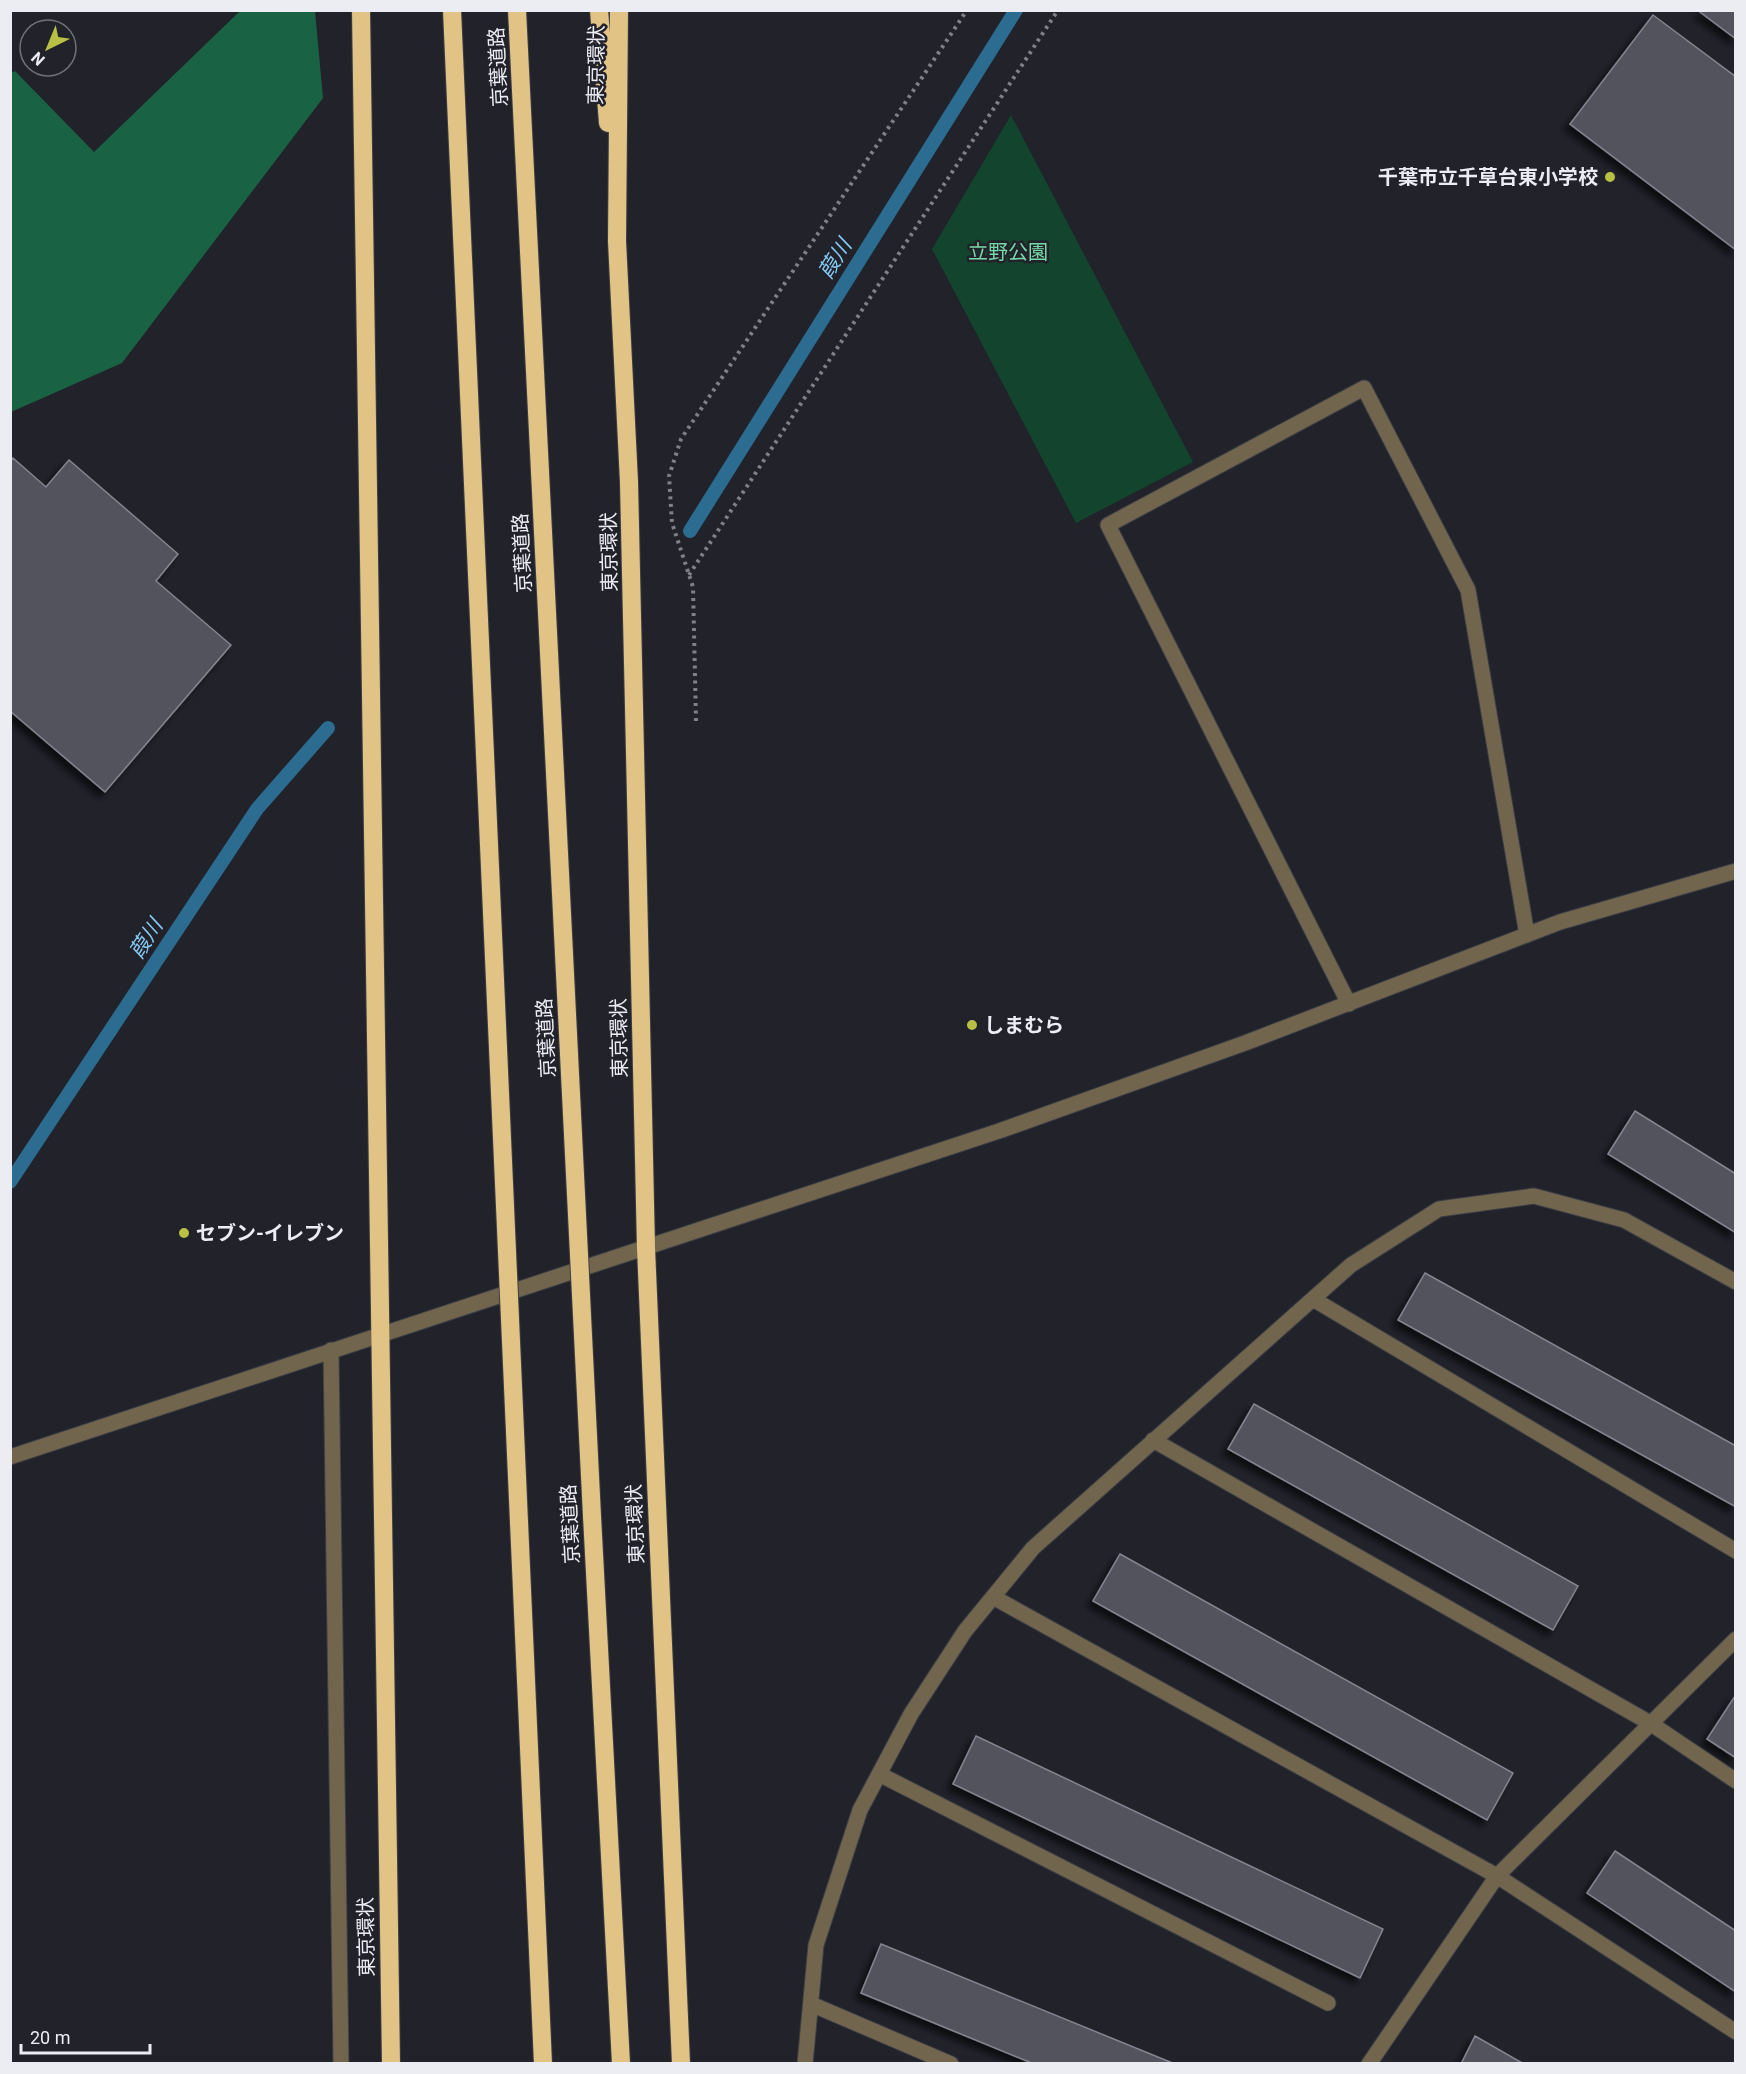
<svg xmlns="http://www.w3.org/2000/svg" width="1746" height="2074" font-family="Roboto,'Noto Sans JP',sans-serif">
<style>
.green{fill:#12442e}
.forest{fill:#1a6244}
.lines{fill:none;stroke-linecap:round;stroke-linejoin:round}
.stream{stroke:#2c6c90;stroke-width:14}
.building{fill:#52535d;stroke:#848590;stroke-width:1.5;filter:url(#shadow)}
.minor-casing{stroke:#3d3e46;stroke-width:17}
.highway-casing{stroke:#3d3e46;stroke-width:20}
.path{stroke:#808187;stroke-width:4;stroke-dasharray:3 4.5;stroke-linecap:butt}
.minor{stroke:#71664d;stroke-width:15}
.highway{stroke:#e0c385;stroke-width:18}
.highway-bridge-casing{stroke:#3d3e46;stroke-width:20;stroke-linecap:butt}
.highway-bridge{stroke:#e0c385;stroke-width:18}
.poi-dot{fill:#b9c046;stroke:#21222a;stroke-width:2}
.labels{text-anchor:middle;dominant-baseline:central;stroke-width:5;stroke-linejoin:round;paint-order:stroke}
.street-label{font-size:20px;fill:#ecedf2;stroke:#21222a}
.poi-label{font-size:20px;font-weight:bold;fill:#ecedf2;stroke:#21222a;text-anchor:start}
.park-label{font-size:20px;fill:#76d8a8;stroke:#21222a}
.water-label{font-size:21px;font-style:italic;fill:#84c9f4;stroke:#21222a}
</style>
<defs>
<filter id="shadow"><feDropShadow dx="-5.5" dy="5.5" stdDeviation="3" flood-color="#0009"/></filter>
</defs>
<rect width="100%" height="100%" fill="#21222a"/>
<path class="green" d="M1011,115L1193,462L1076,523L932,249Z"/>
<path class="forest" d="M240,11H315L323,98L122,363L11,412V73L15,71L94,152Z"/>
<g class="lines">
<path class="stream" d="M690,531L1016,10
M10,1182L257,809L328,728"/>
</g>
<path class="building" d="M1701,10H1736V39L1700,12Z
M1653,15L1736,77V250L1570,124Z
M13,458L46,487L69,460L178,554L156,581L231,645L105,792L10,711V462Z
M1635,1111L1736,1174V1233L1608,1154Z
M1425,1273L1736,1446V1507L1398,1320Z
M1254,1404L1578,1586L1553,1630L1228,1449Z
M1120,1554L1513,1773L1487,1820L1093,1601Z
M1735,1696H1736V1758L1707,1739Z
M976,1736L1383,1929L1360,1978L953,1784Z
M1615,1851L1736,1931V1992L1587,1893Z
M881,1944L1175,2064H1034L861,1993Z
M1475,2036L1524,2064H1461Z"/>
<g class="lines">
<g class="minor-casing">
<path id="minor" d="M1349,1004L1108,525L1364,388L1468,590L1527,935
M1313,1299L1736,1551
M331,1350L341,2064
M1153,1440L1650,1723L1736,1781
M10,1457L999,1131L1245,1043L1560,922L1736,871
M993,1597L1497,1876L1736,2032
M879,1774L1328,2003
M811,2004L951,2064
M805,2064L816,1945L860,1810L911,1714L965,1631L1033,1548L1351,1265L1439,1209L1534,1196L1624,1220L1736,1282
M1369,2064L1497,1876L1736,1639"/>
</g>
<g class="highway-casing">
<path id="highway" d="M361,10L391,2064
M599,10L608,123
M619,10L617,241L629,482L646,1248L681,2064
M592,1516L621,2064
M519,1522L543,2064"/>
</g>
<path class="path" d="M689,575L1058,10
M696,721L693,587L672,523L669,476L681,439L967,10"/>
<use href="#minor" class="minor"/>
<use href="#highway" class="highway"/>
<g class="highway-bridge-casing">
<path id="highway-bridge" d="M452,10L519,1522
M517,10L592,1516"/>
</g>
<use href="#highway-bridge" class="highway-bridge"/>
</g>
<g class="poi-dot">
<circle cx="1610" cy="177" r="6"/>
<circle cx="972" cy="1025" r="6"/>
<circle cx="184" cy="1233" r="6"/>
</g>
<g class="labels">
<g class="street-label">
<text transform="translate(596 65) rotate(-89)">東京環状</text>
<text transform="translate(498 67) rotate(-93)">京葉道路</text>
<text transform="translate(609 552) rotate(-91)">東京環状</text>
<text transform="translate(522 553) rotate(-93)">京葉道路</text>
<text transform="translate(546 1038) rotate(-93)">京葉道路</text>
<text transform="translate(619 1038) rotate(-91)">東京環状</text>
<text transform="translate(570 1524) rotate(-93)">京葉道路</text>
<text transform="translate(635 1524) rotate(-92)">東京環状</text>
<text transform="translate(366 1937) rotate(-91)">東京環状</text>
</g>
<g class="poi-label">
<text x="1598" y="177" text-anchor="end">千葉市立千草台東小学校</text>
<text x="984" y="1025">しまむら</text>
<text x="196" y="1233">セブン-イレブン</text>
</g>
<g class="park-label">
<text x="1008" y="252">立野公園</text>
</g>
<g class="water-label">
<text transform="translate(835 259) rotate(-58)">葭川</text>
<text transform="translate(146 939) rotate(-57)">葭川</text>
</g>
</g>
<rect width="1746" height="2074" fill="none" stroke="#ecedf2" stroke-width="24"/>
<g transform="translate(48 48) rotate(223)"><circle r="28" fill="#21222a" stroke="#72737a" stroke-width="1.5"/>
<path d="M0-4.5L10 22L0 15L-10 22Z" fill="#b9c046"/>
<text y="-9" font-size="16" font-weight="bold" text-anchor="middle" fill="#ecedf2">N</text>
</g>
<path d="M21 2044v9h129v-9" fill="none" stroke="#ecedf2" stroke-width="3"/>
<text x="30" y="2044" font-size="18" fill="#ecedf2" stroke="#21222a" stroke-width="4.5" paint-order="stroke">20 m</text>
</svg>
